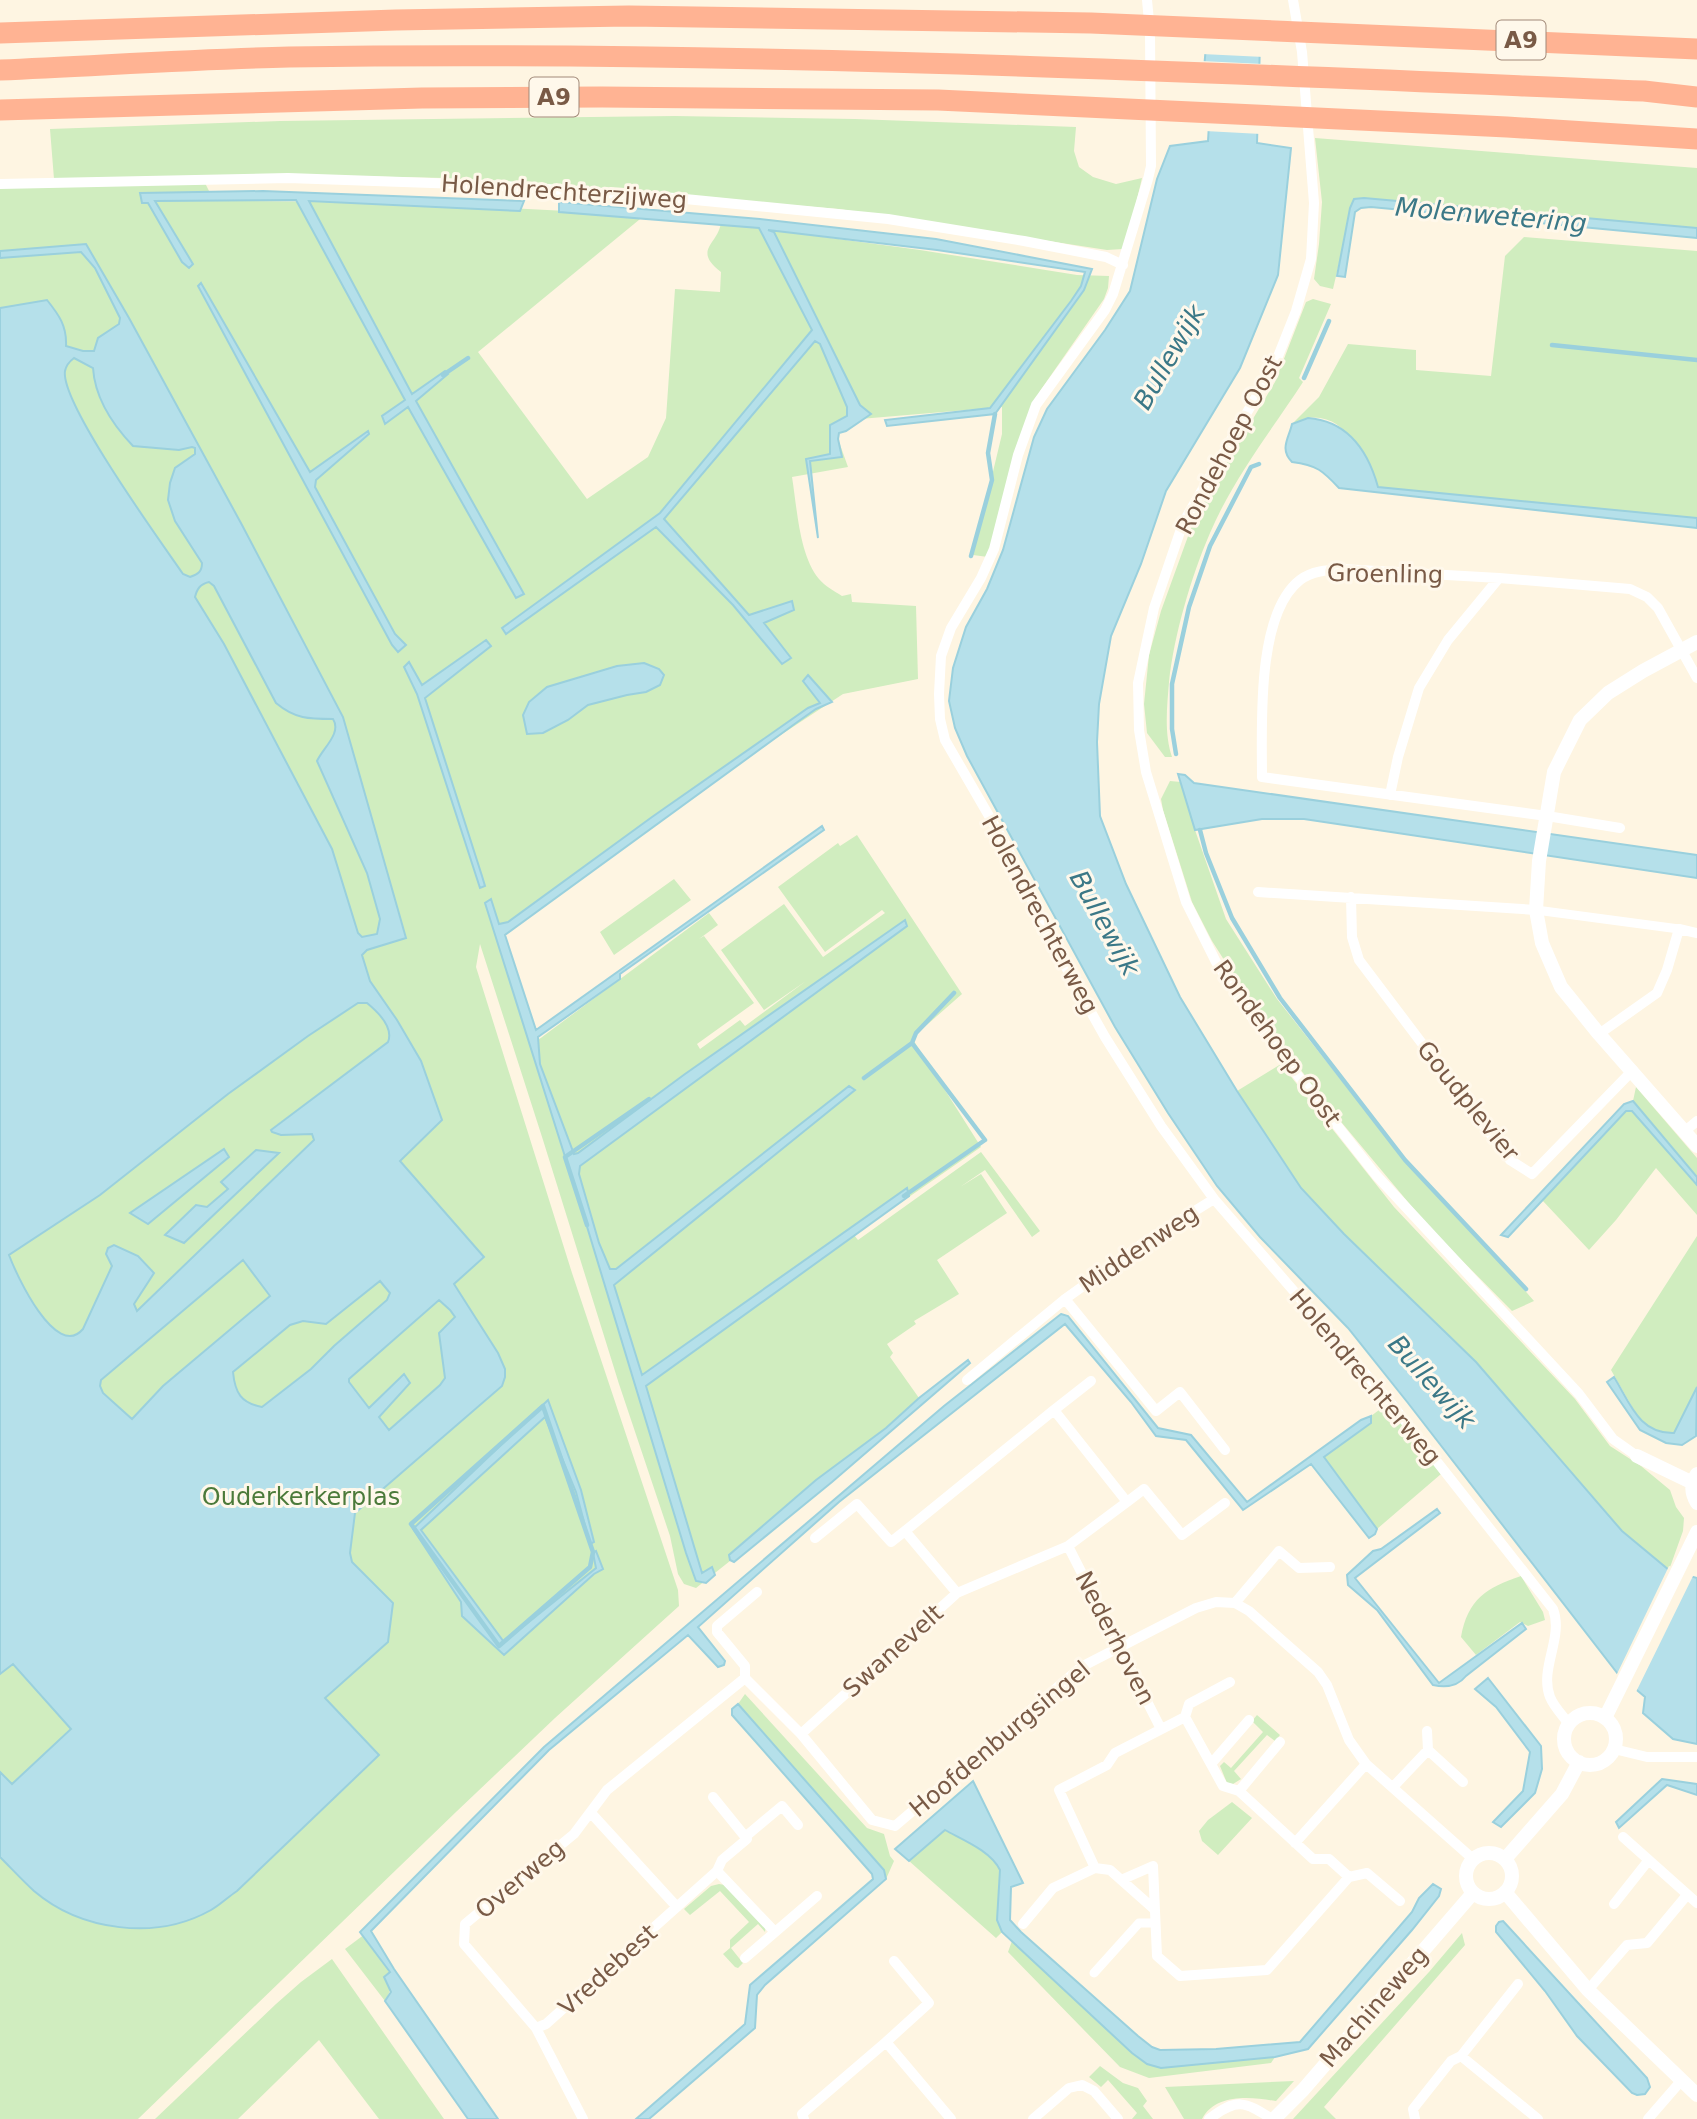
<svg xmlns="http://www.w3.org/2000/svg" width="1697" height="2119" font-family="'DejaVu Sans',sans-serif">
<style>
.green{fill:#d0edbf}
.water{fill:#b5e0ea;stroke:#9ad0dd;stroke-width:2;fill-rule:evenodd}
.pier{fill:#fef5e2}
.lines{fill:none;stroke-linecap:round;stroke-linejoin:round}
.stream{stroke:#9ad0dd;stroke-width:4.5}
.pedestrian{stroke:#fff;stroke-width:9}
.minor{stroke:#fff;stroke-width:10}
.tertiary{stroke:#fff;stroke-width:14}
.motorway{stroke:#ffb393;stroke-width:21}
.labels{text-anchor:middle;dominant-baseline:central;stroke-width:6;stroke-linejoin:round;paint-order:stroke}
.shield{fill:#fff8eb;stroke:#a18978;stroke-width:2}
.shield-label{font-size:23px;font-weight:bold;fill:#795a46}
.street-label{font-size:24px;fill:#795a46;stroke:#fff8eb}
.park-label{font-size:24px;fill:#4b7a3a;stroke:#fff8eb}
.water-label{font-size:26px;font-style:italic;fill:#3b7887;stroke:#fff8eb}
</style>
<rect width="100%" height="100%" fill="#fef5e2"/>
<path class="green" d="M675,116L855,119L1076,127L1074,151L1079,167L1093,177L1116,184L1142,178L1127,242L1123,249L1107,250L839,209L631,192L445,178L299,175L202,177L214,201C358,200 501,207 645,215L478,352L587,499L648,457L666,418L675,289L720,292L721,272C691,249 720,244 721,221L727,224L920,250L1077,275L1109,276L1108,288L1104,299L1040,391L988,557L973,555L1002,434V407L860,419L846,431L839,433L838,439L848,467L792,477C797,507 799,555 819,579C825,586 834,591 842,596L851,594L852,602L916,606L918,679L843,694L770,742L500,933L534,1043L709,913L718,925L699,939L704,936L754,1003L697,1044L700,1049L740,1020L745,1026L806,981L764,1010L721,950L784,904L823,957L885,913L882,910L825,952L778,887L838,843L840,846L857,835L962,994L912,1038L981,1147L854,1235L858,1240L981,1152L1040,1231L1032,1237L985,1170L960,1187L981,1174L1007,1213L937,1260L959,1294L914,1321L916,1324L887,1344L893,1353L890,1357L919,1398L887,1427L816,1480L729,1555L730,1561L696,1588L684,1584L678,1574L670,1536L619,1384L543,1140L480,944L476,967L572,1273L678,1590L679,1606L555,1718L456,1812L138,2119H0V187L54,179L50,129L280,121Z
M1315,138L1697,168V228L1364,198L1354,199L1333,289L1320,286L1314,279L1319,244L1322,202Z
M1524,237L1697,251V518L1378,487C1363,459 1348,413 1308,418C1303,419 1297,422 1292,424L1319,397L1348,344L1416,350V370L1491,376L1505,256Z
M1313,299L1331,304L1299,378L1303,382C1271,431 1233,479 1210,533C1191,577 1174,635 1169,682C1167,707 1164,733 1172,757H1165L1147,733L1144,704L1149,655L1161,611L1191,528L1212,487L1275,382L1306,302Z
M1170,781L1181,782L1195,830L1226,919L1277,999L1405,1161L1490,1250L1534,1301L1512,1311L1428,1226L1337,1117L1263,1021L1212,941L1192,902L1163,810L1161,799Z
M674,879L691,900L614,955L600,932Z
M1281,1064L1394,1207L1575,1399L1610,1446L1641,1466L1670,1490L1676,1507L1684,1518L1683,1531L1669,1570L1622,1531L1476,1362L1344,1234L1301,1188L1237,1091Z
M1636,1087L1697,1158V1177L1633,1101Z
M1626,1111H1632L1697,1185V1215L1656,1168L1616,1220L1589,1250L1542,1200Z
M1697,1236V1387L1674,1433H1661L1642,1424L1611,1370Z
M1387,1404L1441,1474L1377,1529L1324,1457L1371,1423V1416Z
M1521,1576L1543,1612L1545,1620L1528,1626L1520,1622L1476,1655L1461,1637C1468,1599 1486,1588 1521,1576Z
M745,1694L867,1828L884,1834L890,1856L894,1861L886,1879L883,1870L738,1704Z
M1257,1715L1280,1735L1275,1741L1267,1735L1234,1771L1241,1779L1233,1784L1227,1783L1220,1766L1224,1762L1231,1768L1263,1732L1252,1721Z
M1232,1802L1252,1818L1218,1855L1202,1841L1199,1831L1208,1820Z
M945,1829C963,1840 991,1850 1000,1870L997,1920L1002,1932L996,1938L909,1861Z
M719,1884L725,1885L766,1925L765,1932L758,1924L731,1948L743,1963L738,1968L735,1967L723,1954L730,1948V1940L749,1922L720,1891L690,1915L684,1909L711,1886Z
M369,1931C380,1952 401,1978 385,2001L345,1949Z
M1462,1933L1465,1945L1324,2107L1336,2119H1293L1429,1972Z
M1012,1941L1132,2053L1147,2064L1161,2068L1275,2057L1271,2063L1149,2078L1120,2067L1008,1952Z
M332,1959L444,2119H379L319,2040L238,2119H155L276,2004L301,1982Z
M1100,2066L1123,2083L1138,2088L1147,2101L1143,2106L1153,2119H1132L1137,2113L1108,2080L1101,2087L1089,2077Z
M1294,2081L1276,2101C1251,2097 1216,2093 1202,2119H1184L1165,2087Z"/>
<path class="water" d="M1209,11L1261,12L1257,143L1291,148L1278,275L1240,368L1166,491L1141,564L1111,636L1099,704L1097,742L1100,816L1126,884L1180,997L1237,1091L1301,1188L1344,1234L1476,1362L1622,1531L1669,1570L1697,1578V1744L1673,1739L1643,1713L1645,1697L1618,1674L1408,1403L1348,1328L1260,1237L1217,1186L1168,1113L1115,1027L967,756L955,728L949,701L953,668L966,627L987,589L1003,550L1034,437L1047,409L1105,330L1130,291L1157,179L1170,146L1208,141L1210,107L1201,104Z
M263,191L524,201L520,211L309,201L412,394L445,371L448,374L416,401L524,594L516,598L408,407L385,424L382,416L405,400L296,200L155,201L193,264L189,268L182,262L148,203H142L140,193Z
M1364,198L1697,228V238L1371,207L1361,208L1355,212L1345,277L1337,276L1350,208L1354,199Z
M559,202L760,219L936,239L1092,269L1084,290L995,414L887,426L885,420L990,408L1071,301L1081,286L1085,272L937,250L768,230L774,232L860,405L871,414L846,431L839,433L838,439L842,457L810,461L818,538L806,459L830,454V425L847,416V407L820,344L815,341L664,519L749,615L792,601L794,610L764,623L791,658L782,664L733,605L656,527L506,634L502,628L660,513L812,330L759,228L559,212Z
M86,244L129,318L242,525L343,717L406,938L367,950L362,955L370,981L397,1020L421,1061L442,1120L400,1161L484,1257L454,1284L498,1353L505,1369V1377L502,1386L355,1513L350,1553L352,1562L393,1603L388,1642L325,1698L379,1755L237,1891C228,1897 220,1905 211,1910C156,1941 81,1931 34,1891C22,1880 11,1868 0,1857V1772L12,1784L71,1729L13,1664L0,1674V308L47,300C59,315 67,326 66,346L83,351H94L98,338L119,324L120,318L95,268L81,252L0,258V251ZM74,358L93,368C95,399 112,424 133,446L179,450L192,447L195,448V454L175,468L170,483L168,500L175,521L202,563C202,572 198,574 190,577L183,574C161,542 60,403 65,371C66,366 70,361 74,358ZM209,582L214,586L276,703C295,719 309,719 333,719C342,733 323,748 317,761L367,873L380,919L377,934L362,937L358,933L332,849L224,644L195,597C197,589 200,584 209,582ZM358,1003H367C378,1012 394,1027 388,1042L271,1130L272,1132L281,1135L312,1134L314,1140L137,1311L134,1304L154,1273L138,1256L114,1245L108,1248L106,1254L112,1266L83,1329C56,1361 16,1274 9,1255L100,1195L228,1094L308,1036ZM243,1260L270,1296L163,1386L132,1419L103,1393L100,1386L101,1380ZM380,1281L390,1293L387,1300L334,1346L311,1369L262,1407C241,1403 235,1393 233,1372L290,1325L303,1321L326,1324ZM439,1300L450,1310L455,1317L439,1333L445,1378L440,1385L389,1430L379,1417L410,1383L404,1374L369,1408L349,1382V1379Z
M201,283L310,472L368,431L369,434L316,480L315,487L395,634L406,645L398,652L392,645L198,286Z
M1308,418C1348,421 1368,451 1378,487L1697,518V528L1339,488C1323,471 1317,465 1292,462C1279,449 1289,438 1292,424Z
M486,640L491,646L425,698L482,876L485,886L480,888L417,694L404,667L409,662L422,685Z
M644,663L659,669L664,675L660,685L646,692L627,695L588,705L568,720L543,733L527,734L523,715L529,702L547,687L617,666Z
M808,675L832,702L816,709L796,723L505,935L536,1030L822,826L824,830L620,974V979L538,1037L540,1064L574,1154L578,1153L685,1074L905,920L907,926L580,1166L579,1174L599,1243L610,1269H616L849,1086L855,1090L614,1285L642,1375L907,1188L909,1196L646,1386L702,1573L712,1567L715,1575L706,1583L696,1581L686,1553L585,1220L485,903L491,899L499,924L508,922L652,817L808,708L820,703L803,681Z
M1178,774L1185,775L1194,783L1697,855V878L1304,819H1262L1195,830Z
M1633,1101L1697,1177V1185L1632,1111H1626L1508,1237L1501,1235L1624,1104Z
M224,1149L229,1157L148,1224L130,1213Z
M256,1150L279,1153L184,1243L165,1235L196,1205L207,1207L228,1189L221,1182Z
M1061,1314L1068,1316L1158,1428L1191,1435L1247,1502L1361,1420L1371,1416V1423L1324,1457L1377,1529L1375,1534L1369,1538L1311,1464L1243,1510L1186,1440L1156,1436L1131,1402L1065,1324L839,1502L698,1627L725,1661L724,1665L718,1667L688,1635L549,1750L371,1931L394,1969L498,2119H468L385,2001L391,1992L384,1977L390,1972L360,1932L544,1747L944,1406Z
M968,1360L970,1363L832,1482L734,1562L730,1560L729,1555L816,1480L886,1428L919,1398Z
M1614,1377C1630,1403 1639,1434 1674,1433L1697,1387L1696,1436L1682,1445L1666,1443L1640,1430L1607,1382Z
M548,1400L581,1490L594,1542L590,1544L576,1492L545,1417L421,1530L504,1642L596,1568L593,1553L596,1551L603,1569L594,1574L504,1655L462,1616L461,1602L413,1529Z
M1437,1509L1440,1513L1355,1578L1439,1683L1522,1623L1526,1629L1466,1676C1458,1686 1446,1688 1433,1685L1377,1610L1348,1585L1347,1575L1373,1551L1381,1549Z
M1488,1678L1541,1746L1542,1769L1535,1793L1501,1827L1493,1822L1523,1791L1530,1752L1496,1707L1475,1689Z
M738,1704L884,1870L886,1879L765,1985L757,1995L755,2028L649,2119H636L745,2024L750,1985L873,1879L872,1874L732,1715V1709Z
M1662,1779L1697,1784V1795L1667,1785L1619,1828L1616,1822Z
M973,1781L1023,1883L1011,1887L1010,1920L1021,1932L1138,2036L1152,2047L1160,2050L1216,2049L1300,2042L1412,1912L1419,1898L1433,1884L1441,1889L1439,1896L1412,1930L1308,2049L1275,2057L1161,2068L1147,2064L1132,2053L1002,1932L997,1920L1000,1870C991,1851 963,1840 945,1830L909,1861L895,1849Z
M1503,1921L1647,2078L1650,2087L1645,2094L1637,2095L1632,2093L1577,2036L1545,1991L1496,1932V1926L1499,1922Z"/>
<path class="pier" d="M1166,0H1274L1277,12L1265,15L1264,57L1202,54L1205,14L1172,11Z
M1201,61L1263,64L1261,134L1205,131L1206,109L1198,104Z
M1669,1566L1694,1574L1635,1694L1616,1676Z"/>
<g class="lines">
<path class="stream" d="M1552,345L1697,360
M443,375L468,358
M1304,378L1329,321
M971,556L992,480L988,453L995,414
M1176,754L1172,729V684L1189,607L1210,546L1251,467L1259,464
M1200,830L1206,853L1232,918L1280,998L1405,1160L1526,1289
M864,1078L912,1043L916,1033L954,993
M904,1196L985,1140L912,1043
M587,1225L565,1157L649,1099
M543,1406L593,1552L590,1567L499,1646L411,1524Z"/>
<path class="pedestrian" d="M1536,910L1679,929
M1094,1973L1139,1923H1154"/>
<path class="minor" d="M1147,0L1150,32L1151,166L1148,179L1113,294L1105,310L1036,405L1018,455L994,549L981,578L951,628L941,656L939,694L940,719L945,740L1007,847L1049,937L1105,1037L1161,1126L1214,1199L1390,1402L1553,1609C1564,1638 1539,1668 1550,1697C1554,1707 1563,1716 1569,1724
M1293,0L1302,52L1314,203L1311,259L1296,311L1275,364L1183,523L1154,608L1138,683L1139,730L1146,772L1186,902L1216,962L1251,1016L1376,1175L1579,1394L1613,1439L1637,1456
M0,184L288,178L489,185L675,198L888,219L1024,241L1106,257L1123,265
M1390,795L1398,757L1419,688L1448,640L1499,578
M1620,828L1547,816L1262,777C1262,726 1256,614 1300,580C1312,571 1327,570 1342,569L1499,578L1630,589L1647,597L1658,608L1697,678
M1258,892L1536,910
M1351,897L1352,937L1359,960L1510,1160L1532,1174L1633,1070
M1599,1034L1657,993L1667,970L1679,929L1697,933
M1685,1131L1697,1121
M1065,1299L1156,1411L1180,1392L1225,1450
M967,1380L1065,1299L1145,1242L1214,1199
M1054,1410L1091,1381
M1127,1502L1144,1489L1182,1535L1225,1503
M905,1531L1054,1410L1127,1502L1068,1546L1161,1729
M757,1592L717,1626V1632L745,1666V1678L801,1734L872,1820L895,1826L1081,1667L1196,1608L1216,1602L1235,1603L1249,1611L1318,1672L1327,1685L1349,1740L1366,1764L1473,1859
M957,1593L1068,1546
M1235,1603L1279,1551L1299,1568L1330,1567
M1185,1717L1223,1786L1239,1791L1313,1859H1329L1349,1877L1367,1873L1400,1901
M1427,1731L1428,1750
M801,1734L957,1593L905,1531L891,1542L857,1504L815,1538
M1614,1749L1647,1757H1697
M1211,1764L1249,1720
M1393,1787L1428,1750L1463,1782
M1239,1791L1280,1742
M591,1813L677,1907
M745,1837L782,1806L798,1825
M1623,1837L1697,1903
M1295,1843L1366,1764
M1095,1868L1059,1790L1107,1765L1115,1753L1185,1717L1189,1704L1230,1682
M717,1871L775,1932
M1121,1880L1153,1866L1157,1956L1180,1976L1267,1970L1349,1877
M1614,1904L1648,1861
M1023,1924L1053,1888L1095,1868L1110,1870L1154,1909
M745,1958L817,1896
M894,1961L929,2003L886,2042L951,2119
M1588,1990L1627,1945L1647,1943L1687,1895
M536,2028L546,2024L717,1871L722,1860L747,1839L713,1797
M1461,2056L1538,2119
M583,2119L536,2028L464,1944L465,1924L574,1834L607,1790L745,1678
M804,2119L802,2114L886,2042
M1033,2119L1069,2088L1082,2085L1094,2091L1118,2119
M1209,2119C1237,2098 1244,2101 1272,2119
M1415,2119L1413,2109L1451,2061L1461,2056L1518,1984
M1648,2119L1681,2081"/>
<path class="tertiary" d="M1697,642L1643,671L1608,693L1580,720L1554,772L1539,861L1536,910L1542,943L1561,987L1599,1034L1697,1146
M1637,1456L1693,1483
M1697,1474C1691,1483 1691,1493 1697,1503
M1564 1739a26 26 0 1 1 52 0a26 26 0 1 1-52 0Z
M1605,1718L1697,1532
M1466 1876a23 23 0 1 1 46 0a23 23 0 1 1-46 0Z
M1505,1859L1562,1794L1579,1762
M1505,1892L1588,1990L1697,2095
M1274,2119L1303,2090L1473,1893"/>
<path class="motorway" d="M0,33L396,20L629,16L1091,23L1697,49
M0,70C96,66 193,59 289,57C741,50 1193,72 1644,91L1697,97
M0,110L422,98L602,97L938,100L1507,127L1697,139"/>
</g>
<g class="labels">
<g class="shield">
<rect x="1496.5" y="20.5" width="49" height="39" rx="5"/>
<rect x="529.5" y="77.5" width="49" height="39" rx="5"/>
</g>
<g class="shield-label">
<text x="1521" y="40">A9</text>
<text x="554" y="97">A9</text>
</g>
<g class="street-label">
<text transform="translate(564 192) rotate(4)">Holendrechterzijweg</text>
<text transform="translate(1229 445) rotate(-62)">Rondehoep Oost</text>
<text transform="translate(1385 574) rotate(1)">Groenling</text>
<text transform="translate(1040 915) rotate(62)">Holendrechterweg</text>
<text transform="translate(1277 1043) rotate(54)">Rondehoep Oost</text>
<text transform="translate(1468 1101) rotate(51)">Goudplevier</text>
<text transform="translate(1139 1249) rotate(-34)">Middenweg</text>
<text transform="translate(1365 1377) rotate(50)">Holendrechterweg</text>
<text transform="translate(1115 1638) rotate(63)">Nederhoven</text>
<text transform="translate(893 1651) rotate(-42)">Swanevelt</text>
<text transform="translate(1000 1739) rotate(-40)">Hoofdenburgsingel</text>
<text transform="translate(520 1879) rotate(-40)">Overweg</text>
<text transform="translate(608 1970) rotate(-42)">Vredebest</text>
<text transform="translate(1374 2007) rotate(-49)">Machineweg</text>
</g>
<g class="park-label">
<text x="301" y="1497">Ouderkerkerplas</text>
</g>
<g class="water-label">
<text transform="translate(1491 215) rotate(5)">Molenwetering</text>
<text transform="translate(1169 357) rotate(-60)">Bullewijk</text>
<text transform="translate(1105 923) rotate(61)">Bullewijk</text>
<text transform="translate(1432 1382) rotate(48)">Bullewijk</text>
</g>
</g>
</svg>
